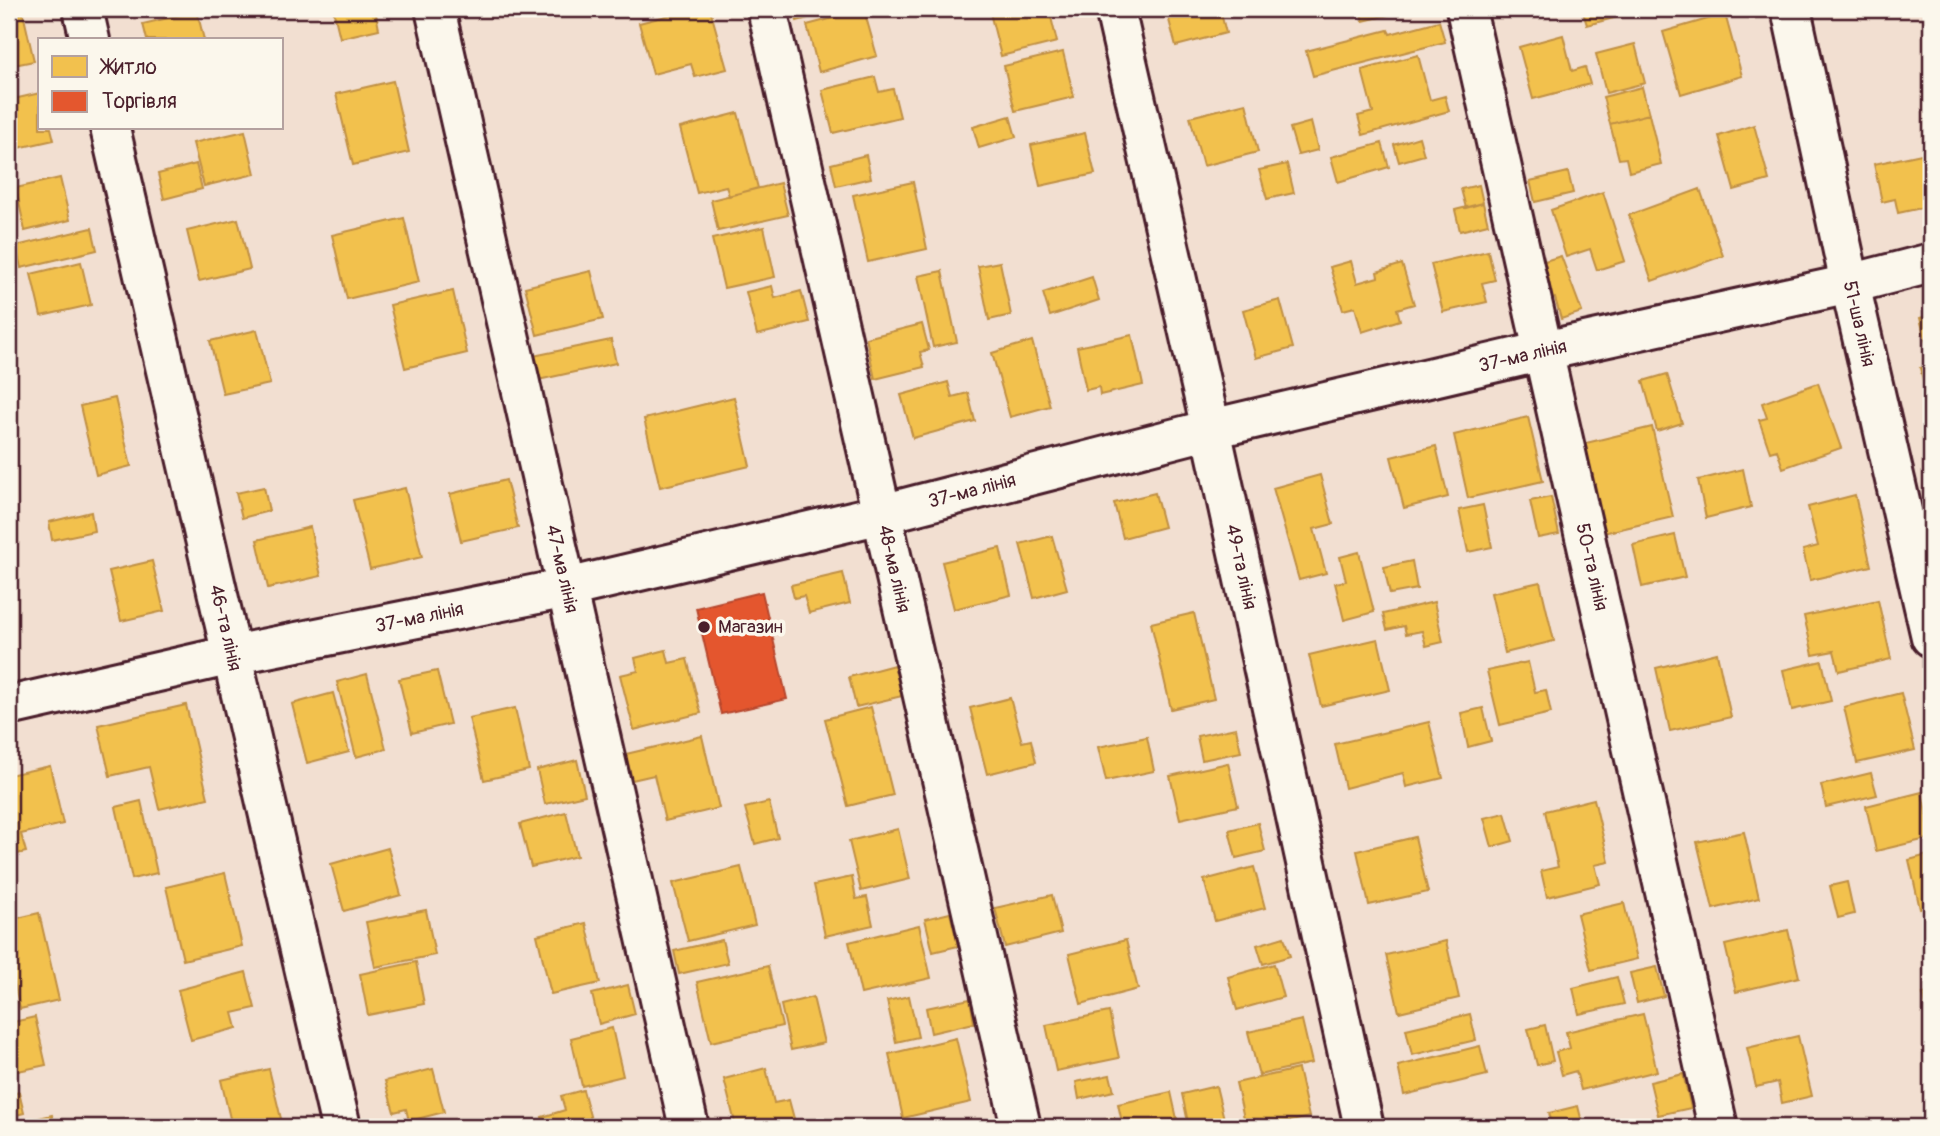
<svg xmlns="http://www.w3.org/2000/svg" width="1940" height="1136" font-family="Pangolin,sans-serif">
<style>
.homes{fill:#f2c14e;stroke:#c09044;stroke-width:2}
.shops{fill:#e4572e;stroke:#b6462d;stroke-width:2}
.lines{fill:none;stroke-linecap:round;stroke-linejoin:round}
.minor-casing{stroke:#4a1f2b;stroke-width:44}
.minor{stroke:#fbf7ec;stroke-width:38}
.poi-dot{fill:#4a1f2b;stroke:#fbf7ec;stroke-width:2.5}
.labels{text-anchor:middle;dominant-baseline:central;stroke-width:7;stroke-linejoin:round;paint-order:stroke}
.street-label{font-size:19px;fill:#4a1f2b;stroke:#fbf7ec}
.poi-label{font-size:19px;fill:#4a1f2b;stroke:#fbf7ec;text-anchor:start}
</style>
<rect width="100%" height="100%" fill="#f2dfd1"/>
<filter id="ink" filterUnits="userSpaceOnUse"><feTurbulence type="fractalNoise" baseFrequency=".0143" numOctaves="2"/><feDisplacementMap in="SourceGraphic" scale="14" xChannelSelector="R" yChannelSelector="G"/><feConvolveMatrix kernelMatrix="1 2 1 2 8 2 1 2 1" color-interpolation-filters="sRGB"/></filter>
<g filter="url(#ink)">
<path class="homes" d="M333,9H375L379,29L340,38Z
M694,9H710L727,69L695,77L691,64L653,74L639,23Z
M794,9H822L823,14L797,21Z
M989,9H1049L1057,42L1001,56Z
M1166,9H1220L1226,33L1176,46Z
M1360,9H1414L1363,21Z
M1582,9H1623L1625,15L1587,25Z
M864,10L877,56L819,72L807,25Z
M197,11L204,40H147L143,24Z
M23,13L34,61L9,66V16Z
M1725,14L1742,76L1681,94L1663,32Z
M1439,21L1445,42L1313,76L1306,51L1388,30L1390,34Z
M1563,35L1572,71L1585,67L1590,84L1533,99L1519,47Z
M1635,44L1645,83L1606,93L1596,54Z
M1063,52L1074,97L1015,111L1004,66Z
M1418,55L1430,100L1445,96L1449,111L1363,135L1358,116L1373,112L1362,70Z
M875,77L879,92L893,89L900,117L833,133L822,90Z
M393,81L409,152L353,165L336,94Z
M1642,87L1649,114L1610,124L1603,97Z
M40,93V128H51L54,140L9,150V100Z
M1246,103L1258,152L1203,166L1190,117Z
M738,113L758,188L729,196L726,186L697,193L680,128Z
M1649,114L1661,164L1629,172L1626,158L1619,159L1610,124Z
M1010,116L1016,137L979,148L973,127Z
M1311,122L1318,150L1298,155L1290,128Z
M1754,125L1769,180L1734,190L1719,136Z
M245,131L255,174L204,186L193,143Z
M1085,133L1095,174L1040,186L1031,145Z
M1419,137L1424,155L1399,162L1394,145Z
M1382,143L1389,167L1338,182L1331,157Z
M1931,152V206L1898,213L1895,199L1882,202L1874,164Z
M866,155L871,178L836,186L831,164Z
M196,164L202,189L164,199L158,174Z
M1287,164L1294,193L1267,199L1259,170Z
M1568,172L1573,193L1535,202L1530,181Z
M60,178L70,220L25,231L16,188Z
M913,182L927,249L868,262L853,195Z
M780,183L788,215L718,231L711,200Z
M1479,185L1483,203L1466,208L1461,189Z
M1700,189L1723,256L1652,281L1629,215Z
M1603,192L1625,261L1597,270L1590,249L1566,257L1551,210Z
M1483,203L1488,224L1460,231L1455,210Z
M404,218L419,282L347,299L332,235Z
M238,219L250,269L199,281L187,231Z
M764,227L775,277L724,288L712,239Z
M92,228L97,250L21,268L16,246Z
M1488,251L1495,280L1482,283L1487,302L1443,312L1431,264Z
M1561,256L1582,312L1561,319L1555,298L1548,301L1538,263Z
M1351,261L1357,283L1378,277L1377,272L1402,264L1414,304L1397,309L1400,320L1362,332L1355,307L1343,310L1330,267Z
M81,262L91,305L41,316L31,274Z
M1000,262L1011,315L989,320L978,266Z
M591,271L603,319L537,335L525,287Z
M942,271L957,342L933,347L918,276Z
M1092,277L1099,300L1050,316L1043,293Z
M772,286L775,298L801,291L809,322L757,335L746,292Z
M453,291L467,353L405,368L390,305Z
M1280,300L1293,348L1256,358L1243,310Z
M1931,315V363L1920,318Z
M922,324L929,350L920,352L924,367L875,379L866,338Z
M257,330L270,384L223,394L210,341Z
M1132,335L1143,385L1100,395L1099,387L1086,390L1077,347Z
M611,340L616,363L538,380L533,356Z
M1032,341L1050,406L1010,417L992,353Z
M1931,366V399L1928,400L1920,368Z
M1667,374L1682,423L1657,431L1643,381Z
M948,382L952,397L968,393L975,421L913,438L901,395Z
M1818,383L1841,448L1783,468L1777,450L1770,452L1759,420L1767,418L1762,403Z
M734,397L750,466L660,487L644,419Z
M115,398L131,466L96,475L80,406Z
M1528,417L1543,481L1468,498L1454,435Z
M1652,427L1673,517L1603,533L1582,444Z
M1436,446L1448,497L1404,508L1391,457Z
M1743,469L1751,507L1706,518L1698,480Z
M1320,475L1333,524L1314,529L1326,573L1299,580L1273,488Z
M506,480L518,528L461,541L450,494Z
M264,487L269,511L242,518L236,493Z
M405,488L422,557L370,569L353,500Z
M1155,493L1164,527L1123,538L1114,503Z
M1855,495L1871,566L1810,580L1803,550L1818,546L1808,507Z
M1551,497L1559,534L1538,538L1530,501Z
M1483,505L1492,547L1468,552L1459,510Z
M91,512L94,531L52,540L49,522Z
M310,527L321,576L268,588L257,540Z
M1675,535L1685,577L1642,587L1633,545Z
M1052,536L1067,589L1034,598L1020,544Z
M1000,548L1011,595L954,609L942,562Z
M1359,552L1374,612L1344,620L1335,583L1346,581L1340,557Z
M152,561L164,611L121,621L109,571Z
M1412,561L1417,589L1390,594L1384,567Z
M843,573L850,603L809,613L804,596L794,598L791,585Z
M1540,582L1554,641L1505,653L1491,593Z
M1878,600L1891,659L1839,671L1834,651L1813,655L1804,616Z
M1434,602L1443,642L1426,646L1422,631L1406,634L1404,626L1387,630L1383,614Z
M1194,613L1214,699L1171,709L1151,623Z
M1378,639L1390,690L1321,706L1309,655Z
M666,650L669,663L687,659L701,713L634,730L620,675L638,671L635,658Z
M1717,653L1731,717L1670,731L1656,668Z
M1822,661L1831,701L1792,710L1783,670Z
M1528,662L1535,692L1546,690L1551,713L1500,725L1487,671Z
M894,665L902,696L856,707L849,677Z
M437,671L450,724L412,733L399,679Z
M367,674L386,749L356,757L337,682Z
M333,693L349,752L307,763L292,704Z
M1901,693L1915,750L1857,763L1844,707Z
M1010,698L1022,742L1031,740L1036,762L987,774L970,708Z
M186,705L208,798L159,809L149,767L110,776L98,725Z
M871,707L893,795L848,806L825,719Z
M515,708L529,770L484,780L469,718Z
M1483,708L1491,741L1468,747L1461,713Z
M1429,722L1443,778L1406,787L1403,773L1345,788L1335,744Z
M1236,728L1241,752L1202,760L1197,736Z
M702,736L719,808L665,821L654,775L632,780L626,754Z
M1147,737L1154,771L1106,781L1098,747Z
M577,760L585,795L545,804L537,770Z
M1228,763L1238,806L1180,819L1170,776Z
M50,766L63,824L21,834L26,852L9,856V775Z
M1871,773L1877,795L1826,807L1821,785Z
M1922,792L1931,838L1876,851L1866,806Z
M1594,799L1609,862L1595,865L1600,884L1547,897L1541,871L1558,867L1545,811Z
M141,801L157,873L132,879L116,807Z
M769,802L778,838L755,844L745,808Z
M566,812L577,856L531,867L520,824Z
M1505,813L1513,841L1492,847L1484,818Z
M1258,823L1265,851L1236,858L1229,830Z
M898,829L910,879L861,891L849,841Z
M1744,832L1759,898L1713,909L1697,842Z
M1415,837L1428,892L1369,905L1357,851Z
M388,848L401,895L344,911L331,864Z
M1931,854V906L1920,909L1909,860Z
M741,867L755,925L688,941L673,883Z
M1254,867L1265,908L1215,921L1204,880Z
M225,873L242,946L183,960L166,887Z
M852,877L856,899L867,897L873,925L825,936L814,885Z
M1847,882L1854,914L1838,918L1830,886Z
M1052,895L1061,933L1005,947L995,908Z
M1624,903L1637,959L1591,970L1577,914Z
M426,910L435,955L375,967L366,922Z
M39,913L59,1000L20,1009L14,982L9,983V920Z
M950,913L958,946L933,952L925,919Z
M586,923L600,983L551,994L537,935Z
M919,925L931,978L861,994L849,942Z
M1788,930L1799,977L1736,992L1725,945Z
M1284,937L1290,956L1263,964L1257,945Z
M722,940L728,963L679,974L674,951Z
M1126,940L1138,989L1081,1004L1069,954Z
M1446,941L1459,998L1399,1012L1386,955Z
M416,962L424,1004L368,1015L360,974Z
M1274,964L1283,997L1237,1010L1228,977Z
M768,966L782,1026L711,1042L697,982Z
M1657,967L1664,996L1637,1003L1630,973Z
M246,972L255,1008L233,1013L237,1028L191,1040L178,990Z
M1617,977L1624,1004L1579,1014L1573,988Z
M628,985L635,1014L599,1024L592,994Z
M1931,992V1028L1923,994Z
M909,996L918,1037L896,1042L887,1001Z
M813,997L824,1043L791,1050L781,1005Z
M970,999L974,1023L931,1033L926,1008Z
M1109,1012L1119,1058L1056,1071L1046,1025Z
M1470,1014L1476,1040L1412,1055L1406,1029Z
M1643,1014L1657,1071L1581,1090L1576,1071L1562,1075L1556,1052L1570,1048L1566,1032Z
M35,1017L46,1065L9,1073V1023Z
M1302,1020L1312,1063L1259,1075L1248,1032Z
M1545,1025L1553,1061L1537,1065L1528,1029Z
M612,1028L623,1076L582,1086L571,1038Z
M1798,1036L1812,1096L1782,1103L1778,1082L1756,1087L1747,1048Z
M956,1038L971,1102L903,1118L889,1054Z
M1480,1046L1487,1075L1404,1095L1398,1066Z
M766,1068L774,1103L789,1100L796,1126L736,1127L724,1079Z
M269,1069L283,1127H232L221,1080Z
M433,1069L444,1112L409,1121L406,1109L394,1112L385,1081Z
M1298,1069L1309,1117L1266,1127H1246L1236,1083Z
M1683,1074L1691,1108L1658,1115L1650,1082Z
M1110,1075L1114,1091L1079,1099L1076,1082Z
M1216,1086L1226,1127H1189L1182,1094Z
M583,1090L593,1127H545L542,1117L565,1110L561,1096Z
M19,1092L24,1113L9,1117V1095Z
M1171,1092L1177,1119L1140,1127H1123L1118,1104Z
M1578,1106L1583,1126L1553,1127L1549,1113Z
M52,1115L55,1127H9V1125Z
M1114,1118L1116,1127H1072Z"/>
<path class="shops" d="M762,592L787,699L721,714L696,608Z"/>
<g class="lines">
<g class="minor-casing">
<g id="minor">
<path d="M83,9L90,40"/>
<path id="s1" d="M435,9L689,1127"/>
<path id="s2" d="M767,9L1021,1127"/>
<path id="s3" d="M1115,9L1211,429L1364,1127"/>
<path id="s4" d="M1466,9L1718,1127"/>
<path id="s5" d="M1791,9L1850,284L1931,637"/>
<path id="s6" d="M110,128L341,1127"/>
<path id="s7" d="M9,706L232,655L567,588L882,514L1211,429L1544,351L1850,284L1931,263"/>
</g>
</g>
<use href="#minor" class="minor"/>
</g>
</g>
<circle class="poi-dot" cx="704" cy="627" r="7"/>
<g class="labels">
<g class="street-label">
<text stroke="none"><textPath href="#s5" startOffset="322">51-ша лінія</textPath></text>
<text stroke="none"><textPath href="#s7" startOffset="1554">37-ма лінія</textPath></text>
<text stroke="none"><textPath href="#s7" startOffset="987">37-ма лінія</textPath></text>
<text stroke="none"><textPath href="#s1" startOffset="574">47-ма лінія</textPath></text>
<text stroke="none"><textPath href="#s2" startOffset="574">48-ма лінія</textPath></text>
<text stroke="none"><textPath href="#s3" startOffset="572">49-та лінія</textPath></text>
<text stroke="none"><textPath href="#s4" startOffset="572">50-та лінія</textPath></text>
<text stroke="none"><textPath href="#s7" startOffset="420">37-ма лінія</textPath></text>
<text stroke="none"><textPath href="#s6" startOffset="513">46-та лінія</textPath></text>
</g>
<g class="poi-label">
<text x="718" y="627">Магазин</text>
</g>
</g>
<rect width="1940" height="1136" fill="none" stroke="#fbf7ec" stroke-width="35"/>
<rect x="18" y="18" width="1905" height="1101" fill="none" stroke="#4a1f2b" stroke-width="2.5" filter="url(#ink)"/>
<rect x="38" y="38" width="245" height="91" fill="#fbf7ec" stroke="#b4a19f" stroke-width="2"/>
<rect x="52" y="56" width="35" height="21" fill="#f2c14e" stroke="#b4a19f" stroke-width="2"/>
<text x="102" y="74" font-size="21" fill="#4a1f2b">Житло</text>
<rect x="52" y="91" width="35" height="21" fill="#e4572e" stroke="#b4a19f" stroke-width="2"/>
<text x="102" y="108" font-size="21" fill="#4a1f2b">Торгівля</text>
</svg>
